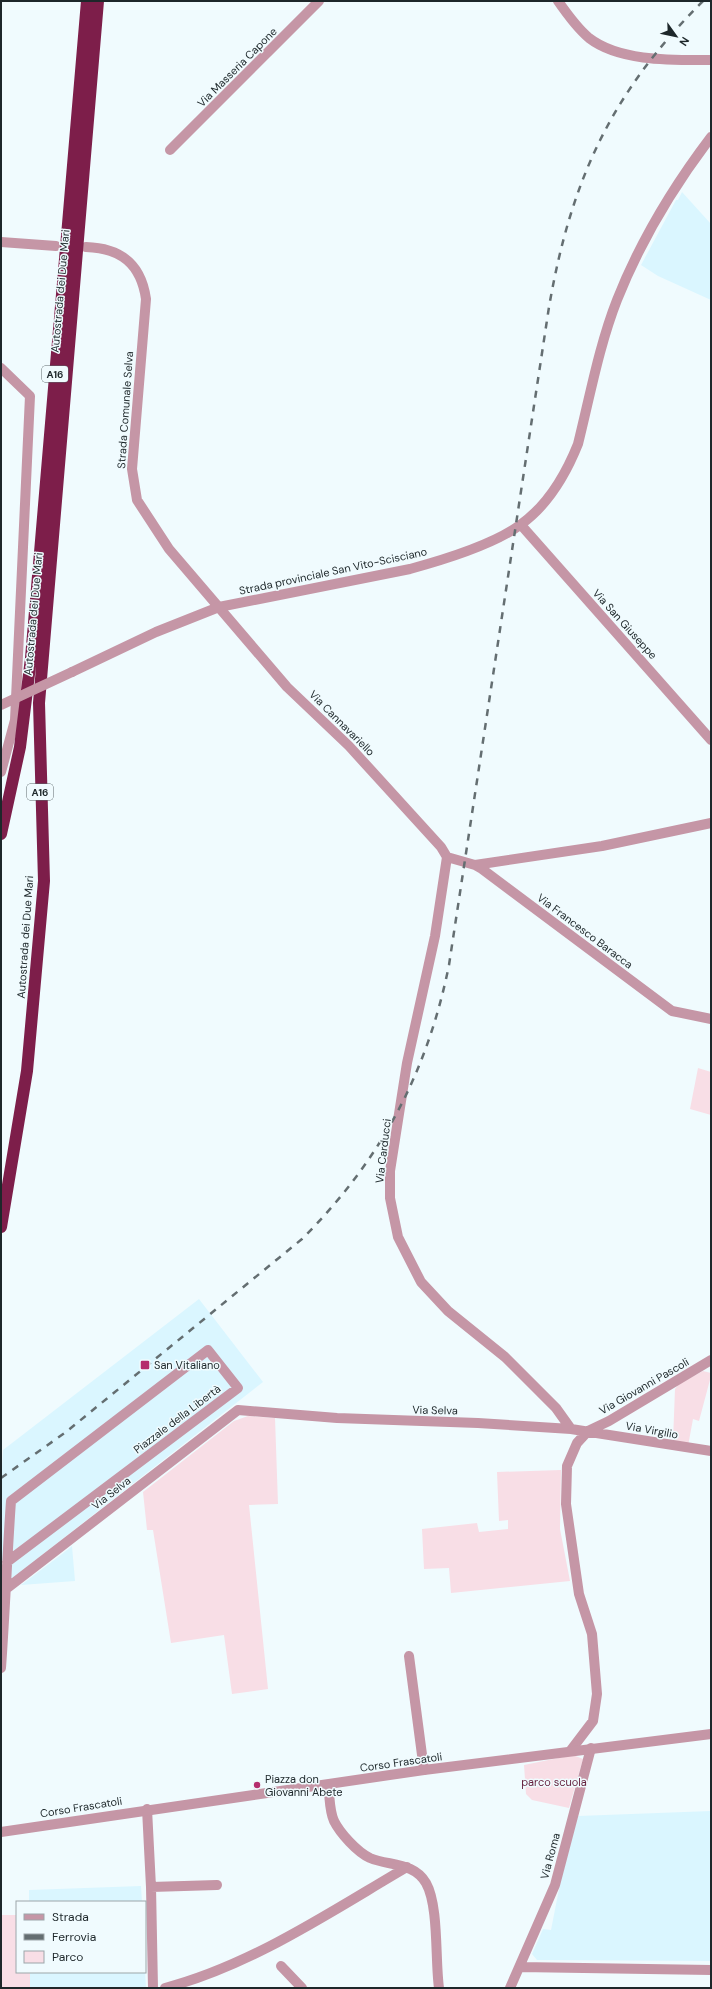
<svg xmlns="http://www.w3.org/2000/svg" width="712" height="1989" font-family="'DM Sans',sans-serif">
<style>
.built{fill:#daf6ff}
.green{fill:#f8dee6}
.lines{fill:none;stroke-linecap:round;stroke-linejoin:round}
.minor{stroke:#c596a6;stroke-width:10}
.tertiary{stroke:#c596a6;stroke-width:10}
.motorway{stroke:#7d1e4a;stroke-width:12}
.rail{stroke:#646e71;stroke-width:2.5;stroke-dasharray:7 7;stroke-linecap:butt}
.tertiary-bridge{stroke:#c596a6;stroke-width:10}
.poi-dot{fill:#b52d6d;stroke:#f0fbfe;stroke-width:1.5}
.labels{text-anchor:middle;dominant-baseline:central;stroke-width:3;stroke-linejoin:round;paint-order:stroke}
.shield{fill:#f0fbfe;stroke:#5c676a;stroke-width:1}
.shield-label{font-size:10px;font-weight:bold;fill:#1d272a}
.street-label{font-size:11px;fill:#1d272a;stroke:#f0fbfe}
.poi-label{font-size:11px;fill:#1d272a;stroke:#f0fbfe;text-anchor:start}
.park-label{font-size:11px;fill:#631e3c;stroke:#f0fbfe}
</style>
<rect width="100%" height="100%" fill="#f0fbfe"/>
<path class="built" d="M682,192L711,224V300L658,276L641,265L676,200H678Z
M199,1299L263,1382L1,1587V1483L3,1450Z
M72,1546L75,1581L21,1585L62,1554Z
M711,1811V1961L537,1960L532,1954L543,1929L551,1930L560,1884L578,1816Z
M141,1886L142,1902H29V1890Z
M145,1971L146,1988H30V1972Z"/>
<path class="green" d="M698,1068L711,1072V1115L690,1109Z
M703,1371L711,1373V1376L699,1421L693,1419L688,1446L673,1441L675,1389L679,1384Z
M248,1416L275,1418L278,1504L249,1505L268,1689L232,1694L224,1635L171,1643L153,1530H147L143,1492L234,1421Z
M561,1470L560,1529L570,1581L451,1593L449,1568L424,1569L422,1529L477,1523L479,1532L508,1529V1520L499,1521L497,1472Z
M573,1755L583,1759L569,1808L532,1800L526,1794L524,1765Z
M1,1915H17V1972H30V1988H1Z"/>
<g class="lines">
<path class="minor" d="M558,1C567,14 577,28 589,38C620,62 674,60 711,60
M170,150L319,1
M1,242L56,246
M86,247C121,248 141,264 146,299L132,469L137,500L169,549L287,687L349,746L441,847L447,857
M1,368L30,396L15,720L1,772
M521,525L711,740
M447,857L435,936L407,1063L390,1171V1198L398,1237L421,1282L448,1311L505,1357L556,1408L571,1429
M447,857L475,865L482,869L672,1011L711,1019
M475,865L602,846L711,823
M6,1589L238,1410L337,1418L478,1423L571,1429L711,1451
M409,1656L424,1770
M1,1668C5,1612 7,1557 11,1501L208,1350L238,1388L7,1562
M571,1750L593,1721L597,1694L592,1634L579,1594L566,1504L567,1466L577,1443L588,1431L609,1421L711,1360
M328,1785C330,1796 329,1810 334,1821C340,1833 357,1852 370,1858C389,1866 414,1862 426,1883C439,1906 435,1960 439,1988
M147,1809L151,1887L153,1988
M151,1887L217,1885
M281,1966L302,1988
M520,1967L711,1970
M165,1988C252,1965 330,1912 407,1867
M510,1988L555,1885L591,1748"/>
<path class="tertiary" d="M72,672L156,632L219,607L410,569C443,560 493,545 520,525C547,506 566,474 578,444C590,396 599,346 617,300C640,242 673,187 711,137
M1,1832L424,1770L711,1734"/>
<path class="motorway" d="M1,834L20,747L31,658L87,1
M1,1227L27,1071L44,881L39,703L98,1"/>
<path class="rail" d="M1,1478L66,1432L302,1239C380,1161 427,1074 449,965L549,307C571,180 611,93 703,1"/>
<path class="tertiary-bridge" d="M1,705L72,672"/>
</g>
<g class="poi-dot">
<rect x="140" y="1360" width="10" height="10" rx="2"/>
<circle cx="257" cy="1785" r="4"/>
</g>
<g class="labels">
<g class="shield">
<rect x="42" y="366" width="26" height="16" rx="3"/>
<rect x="27" y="784" width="26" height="16" rx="3"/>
</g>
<g class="shield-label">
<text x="55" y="374">A16</text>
<text x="40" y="792">A16</text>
</g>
<g class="street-label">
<text transform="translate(237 67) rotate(-45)">Via Masseria Capone</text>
<text transform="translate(60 291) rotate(-85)">Autostrada dei Due Mari</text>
<text transform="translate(125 410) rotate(-86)">Strada Comunale Selva</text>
<text transform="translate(333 571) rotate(-12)">Strada provinciale San Vito-Scisciano</text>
<text transform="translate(33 614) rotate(-85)">Autostrada dei Due Mari</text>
<text transform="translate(625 624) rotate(48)">Via San Giuseppe</text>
<text transform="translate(342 723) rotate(45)">Via Cannavariello</text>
<text transform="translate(585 931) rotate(37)">Via Francesco Baracca</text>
<text transform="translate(25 937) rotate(-86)">Autostrada dei Due Mari</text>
<text transform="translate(383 1151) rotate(-83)">Via Carducci</text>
<text transform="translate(644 1386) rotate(-30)">Via Giovanni Pascoli</text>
<text transform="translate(435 1410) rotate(1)">Via Selva</text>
<text transform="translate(177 1419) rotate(-37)">Piazzale della Libertà</text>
<text transform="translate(652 1430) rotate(10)">Via Virgilio</text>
<text transform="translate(111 1493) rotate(-38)">Via Selva</text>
<text transform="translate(401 1762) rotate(-8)">Corso Frascatoli</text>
<text transform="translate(81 1807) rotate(-9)">Corso Frascatoli</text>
<text transform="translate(550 1856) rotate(-75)">Via Roma</text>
</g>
<g class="poi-label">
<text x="154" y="1365">San Vitaliano</text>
<text x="265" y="1779">Piazza don<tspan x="265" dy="13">Giovanni Abete</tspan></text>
</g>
<g class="park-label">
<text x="554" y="1782">parco scuola</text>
</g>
</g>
<rect width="712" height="1989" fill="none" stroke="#1d272a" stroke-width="4"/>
<rect x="16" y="1901" width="130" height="72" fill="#f0fbfe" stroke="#9ca6a9"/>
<rect x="24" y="1914" width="20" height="6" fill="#c596a6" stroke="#9ca6a9"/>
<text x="52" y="1921" font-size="12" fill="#1d272a">Strada</text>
<rect x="24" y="1934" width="20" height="6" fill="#646e71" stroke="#9ca6a9"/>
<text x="52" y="1941" font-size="12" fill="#1d272a">Ferrovia</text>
<rect x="24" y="1951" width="20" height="12" fill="#f8dee6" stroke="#9ca6a9"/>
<text x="52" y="1961" font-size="12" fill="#1d272a">Parco</text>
<g transform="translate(676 36) rotate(123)" stroke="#f0fbfe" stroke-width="3" paint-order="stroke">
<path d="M0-3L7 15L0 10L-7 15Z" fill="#1d272a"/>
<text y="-6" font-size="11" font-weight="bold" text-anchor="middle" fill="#1d272a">N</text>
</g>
</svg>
